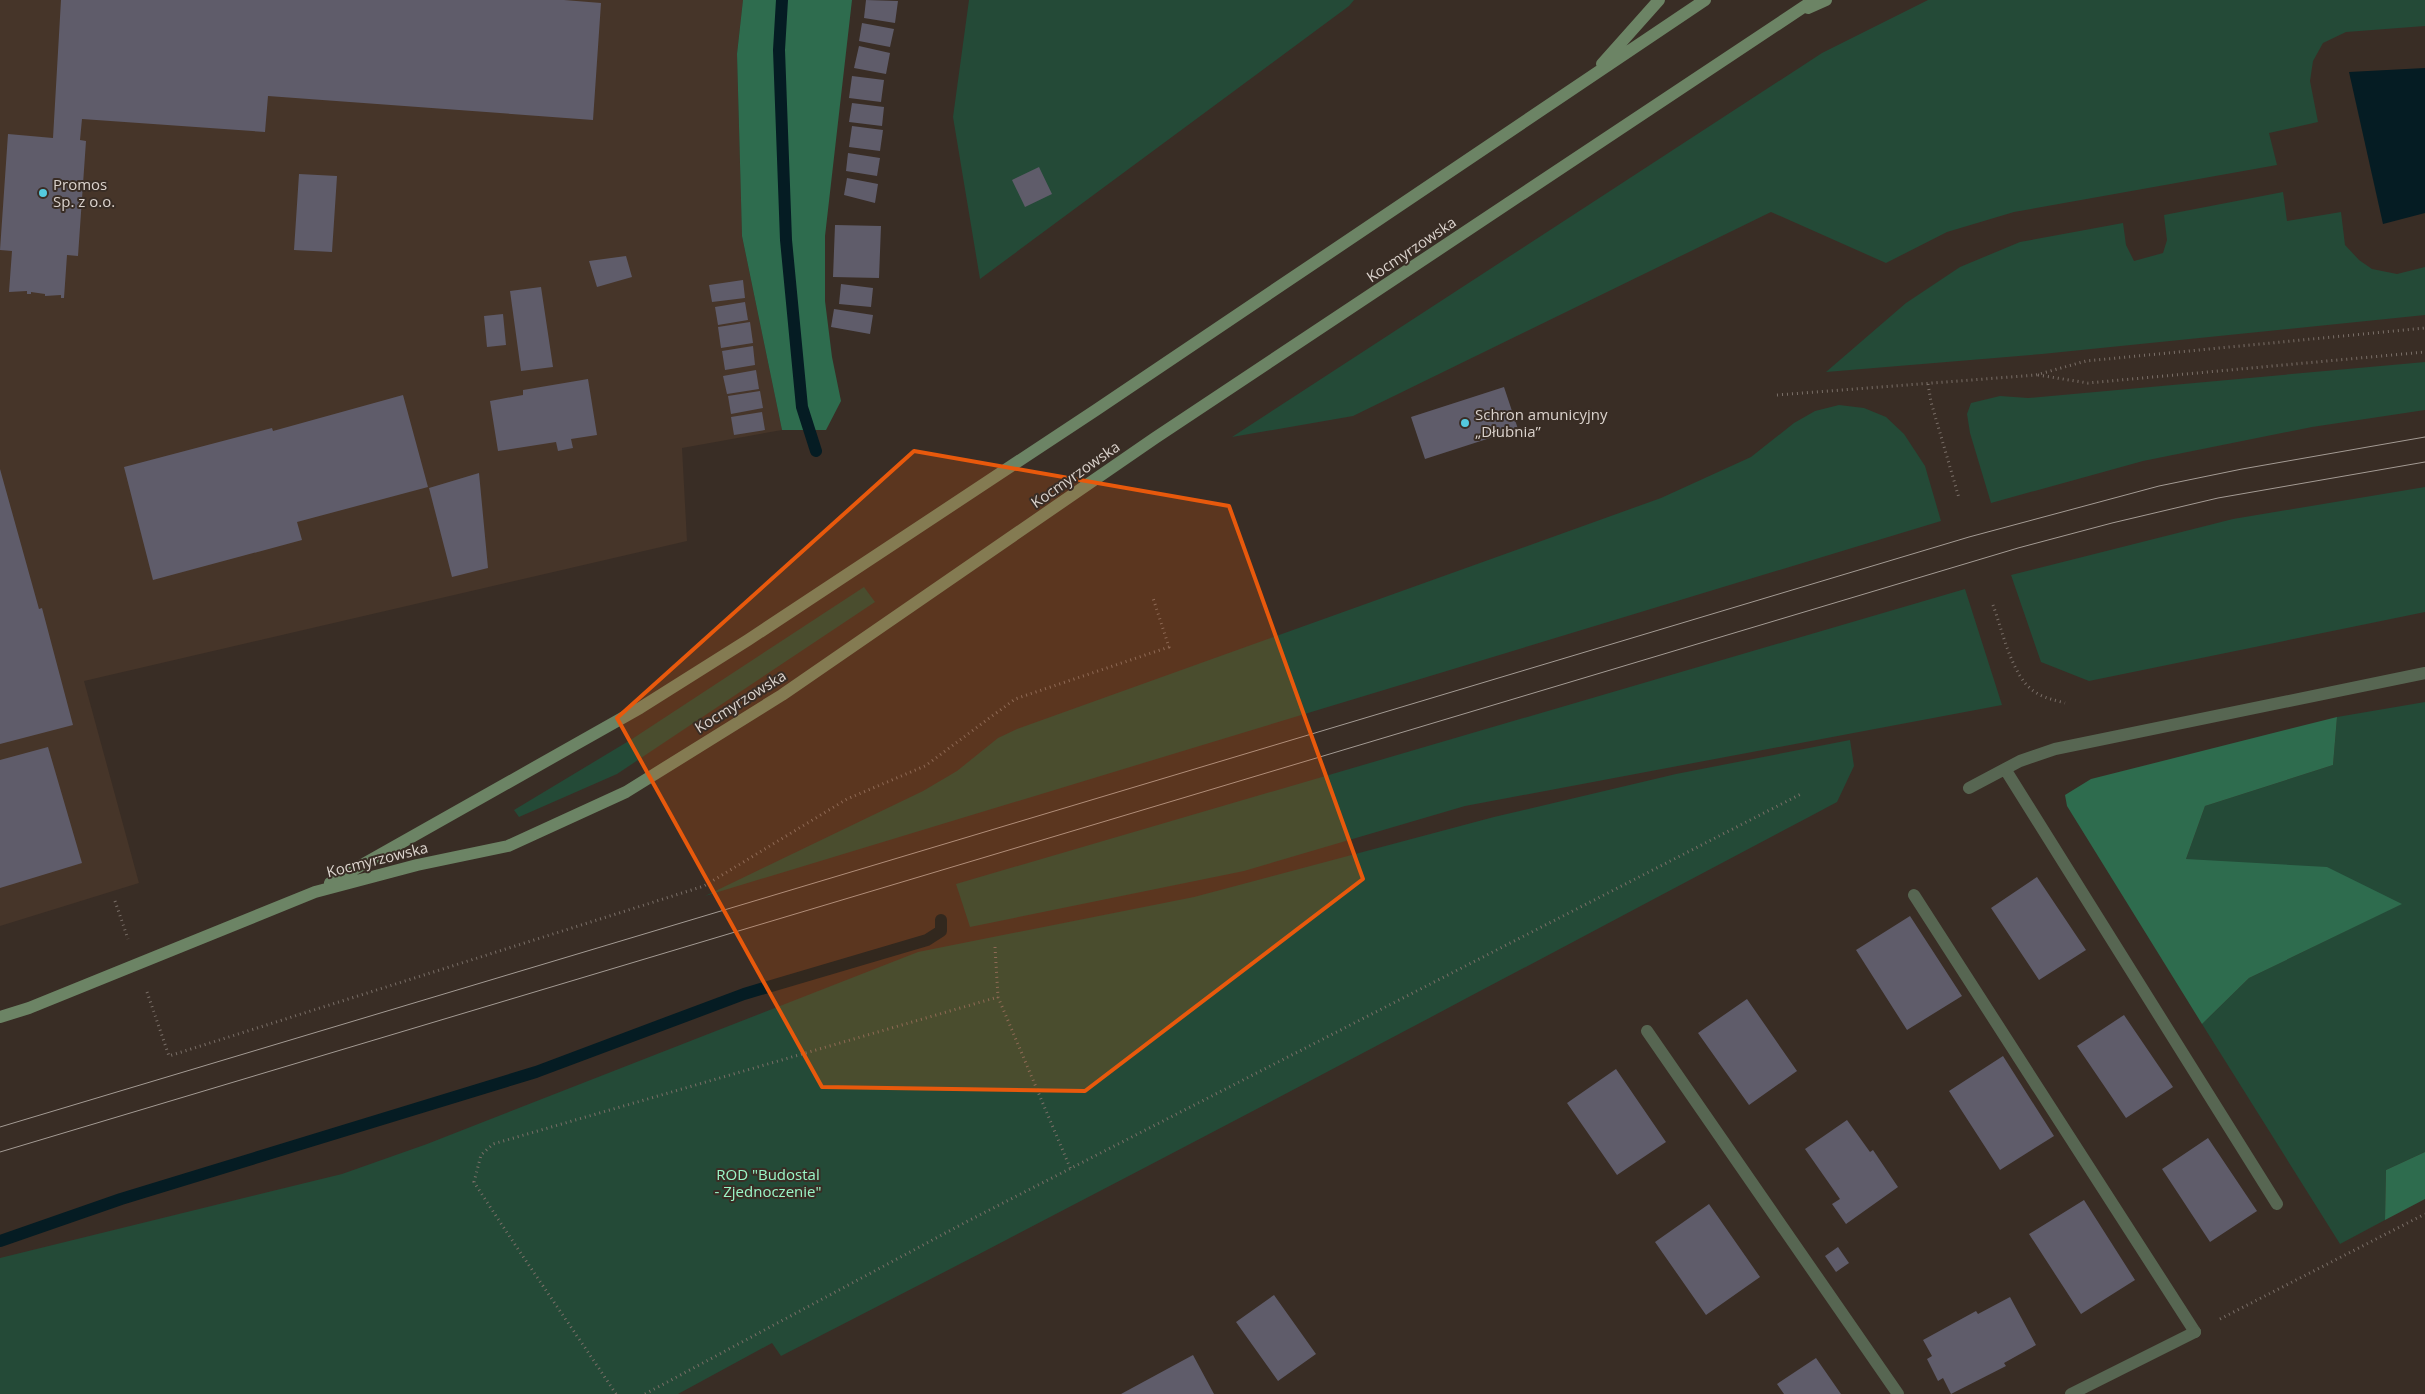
<svg xmlns="http://www.w3.org/2000/svg" width="2425" height="1394" font-family="'Open Sans',sans-serif">
<style>
.built{fill:#463529}
.green{fill:#244a37}
.forest{fill:#2e6c4e}
.water{fill:#051c23}
.lines{fill:none;stroke-linecap:round;stroke-linejoin:round}
.stream{stroke:#051c23;stroke-width:12}
.building{fill:#5f5c6a}
.path{stroke:#7a6f68;stroke-width:3;stroke-dasharray:1 4;stroke-linecap:butt}
.service{stroke:#576652;stroke-width:12}
.minor{stroke:#576652;stroke-width:12}
.secondary{stroke:#6c8465;stroke-width:12}
.tram{stroke:#a39a93;stroke-width:1}
.marked{fill:#e8590c;fill-opacity:0.2;stroke:#e8590c;stroke-width:4;stroke-linejoin:round}
.poi-dot{fill:#54cade;stroke:#392d25;stroke-width:2}
.labels{text-anchor:middle;dominant-baseline:central;stroke-width:4;stroke-linejoin:round;paint-order:stroke}
.poi-label{font-size:15px;fill:#dbd3cd;stroke:#392d25;text-anchor:start}
.street-label{font-size:15px;fill:#dbd3cd;stroke:#392d25}
.park-label{font-size:15px;fill:#9bf6c7;stroke:#392d25}
</style>
<rect width="100%" height="100%" fill="#392d25"/>
<path class="built" d="M0,0H743L737,54L742,236L782,430L682,448L687,541L84,681L139,883L0,926Z"/>
<path class="green" d="M969,0H1354L1349,6L980,279L953,117Z
M1928,0H2425V26L2346,32L2323,43L2313,61L2310,81L2318,122L2269,133L2277,165L2014,212L1947,232L1886,263L1771,212L1353,416L1232,437L1822,53Z
M2283,192L2287,221L2341,212L2345,245L2359,260L2372,269L2397,274L2425,267V315L2042,354L1826,372L1906,303L1960,267L2020,242L2123,223L2126,245L2134,261L2163,253L2167,240L2164,215Z
M2425,362V410L2312,427L2143,461L1991,503L1970,433L1967,414L1971,403L2000,396L2028,398Z
M1839,405L1864,408L1886,417L1904,434L1925,466L1941,521L705,896L923,791L957,771L998,738L1017,729L1661,498L1751,457L1794,423L1815,411Z
M2425,487V612L2089,681L2041,662L2011,575L2233,519Z
M864,587L875,602L617,774L519,817L514,810L632,739Z
M1965,589L2002,705L1465,806L1244,871L970,927L956,884Z
M2425,702V1152L2386,1170L2385,1220L2340,1244L2202,1024L2249,978L2401,904L2186,859L2205,806L2333,765L2337,717Z
M1850,740L1854,766L1837,802C1486,988 1135,1175 781,1356L772,1343L678,1394H0V1258L342,1174L427,1144L918,952L1194,897L1494,817L1676,774Z"/>
<path class="forest" d="M743,0H852L825,236V301L832,357L841,401L826,430H782L742,236L737,54Z
M2337,717L2333,765L2205,806L2186,859L2327,867L2402,904L2249,978L2202,1024L2067,806L2065,795L2091,779Z
M2425,1152V1199L2385,1220L2386,1170Z"/>
<path class="water" d="M2425,68V213L2383,224L2349,72Z"/>
<g class="lines">
<path class="stream" d="M782,0L779,50L786,240L802,407L816,451
M0,1241L121,1199L536,1072L744,994L927,940L941,931V920"/>
</g>
<path class="building" d="M61,0H564L601,3L593,120L268,96L265,132L82,119L80,140L86,141L78,256L67,255L64,298H61V295L45,296V294L31,292V294H27V291L9,292L12,251L0,250L8,134L53,138Z
M866,0L898,1L895,23L864,18Z
M862,23L894,29L890,47L859,41Z
M859,46L890,53L886,74L854,68Z
M852,76L884,80L881,102L849,98Z
M852,103L884,107L882,126L849,122Z
M852,126L883,130L880,151L849,147Z
M848,153L880,158L877,176L846,171Z
M1039,167L1052,194L1025,207L1012,180Z
M299,174L337,176L332,252L294,250Z
M847,178L878,184L875,203L844,195Z
M835,225L881,226L879,278L833,277Z
M626,256L632,277L597,287L589,261Z
M743,280L745,298L712,302L709,285Z
M841,284L873,288L871,307L839,304Z
M541,287L553,367L521,371L510,291Z
M745,302L748,320L718,325L715,307Z
M834,309L873,315L870,334L831,327Z
M503,314L506,345L487,347L484,316Z
M750,322L753,343L721,348L718,327Z
M753,346L755,365L725,370L722,351Z
M756,370L759,389L727,394L723,376Z
M588,379L597,435L571,439L573,448L558,451L556,442L498,451L490,401L523,395V390Z
M1504,387L1518,429L1425,459L1411,417Z
M760,391L763,408L731,414L728,396Z
M403,395L428,487L297,522L302,540L153,580L124,467L272,428L273,431Z
M762,412L765,430L734,435L731,417Z
M0,469L39,609L42,608L73,725L0,744Z
M479,473L488,568L452,577L429,488Z
M48,747L82,863L0,888V760Z
M2037,877L2086,950L2039,980L1991,908Z
M1910,916L1962,996L1907,1030L1856,950Z
M1747,999L1797,1071L1749,1105L1698,1033Z
M2124,1015L2173,1087L2126,1118L2077,1046Z
M2003,1056L2054,1136L2000,1170L1949,1091Z
M1616,1069L1666,1142L1617,1175L1567,1103Z
M1847,1120L1870,1152L1873,1150L1898,1187L1846,1224L1832,1204L1840,1199L1805,1149Z
M2208,1138L2257,1211L2210,1242L2162,1169Z
M2084,1200L2135,1280L2081,1314L2029,1234Z
M1709,1204L1760,1277L1706,1315L1655,1242Z
M1838,1247L1849,1263L1836,1272L1825,1256Z
M1274,1295L1316,1354L1278,1381L1236,1322Z
M2010,1297L2036,1345L2004,1363L2006,1366L1951,1394L1943,1378L1938,1381L1927,1359L1932,1356L1923,1340L1976,1311L1978,1314Z
M1193,1355L1214,1394H1121Z
M1816,1358L1841,1394H1784L1777,1384Z"/>
<g class="lines">
<path class="path" d="M2038,375L2088,383L2425,352
M1928,384L1931,402L1959,498
M1777,395L2036,375L2086,361L2425,328
M1993,605C2002,629 2012,678 2035,692C2044,698 2054,700 2065,703
M115,901L128,939
M995,947L998,997L1071,1170
M147,992L169,1056L704,886L847,799L925,766L1015,699L1169,647L1153,598
M2220,1319L2425,1214
M616,1394C569,1323 520,1254 474,1182L481,1155L493,1144L998,997
M645,1394L966,1222L1801,794"/>
<path class="service" d="M2005,769L2277,1204
M1969,788L2020,761L2055,749L2425,673
M1914,895L2195,1332
M1647,1031L1898,1394"/>
<path class="minor" d="M2071,1394L2195,1332"/>
<path class="secondary" d="M1808,8L1826,0
M1602,64L1659,0
M330,883L640,708L748,640L1096,410L1705,0
M0,1017L29,1008L315,892L417,865L508,846L626,792L782,695L1155,438L1814,0"/>
<path class="tram" d="M0,1127L1969,537L2159,486L2242,469L2425,437
M0,1152L2018,548L2112,523L2218,498L2425,462"/>
</g>
<path class="marked" d="M914,451L1229,506L1363,879L1085,1091L822,1087L617,718Z"/>
<g class="poi-dot">
<circle cx="43" cy="193" r="5"/>
<circle cx="1465" cy="423" r="5"/>
</g>
<g class="labels">
<g class="poi-label">
<text x="53" y="184">Promos<tspan x="53" dy="17">Sp. z o.o.</tspan></text>
<text x="1475" y="414">Schron amunicyjny<tspan x="1475" dy="17">„Dłubnia”</tspan></text>
</g>
<g class="street-label">
<text transform="translate(1411 249) rotate(-34)">Kocmyrzowska</text>
<text transform="translate(1075 474) rotate(-35)">Kocmyrzowska</text>
<text transform="translate(740 701) rotate(-32)">Kocmyrzowska</text>
<text transform="translate(377 859) rotate(-14)">Kocmyrzowska</text>
</g>
<g class="park-label">
<text x="768" y="1174">ROD "Budostal<tspan x="768" dy="17">- Zjednoczenie"</tspan></text>
</g>
</g>
</svg>
